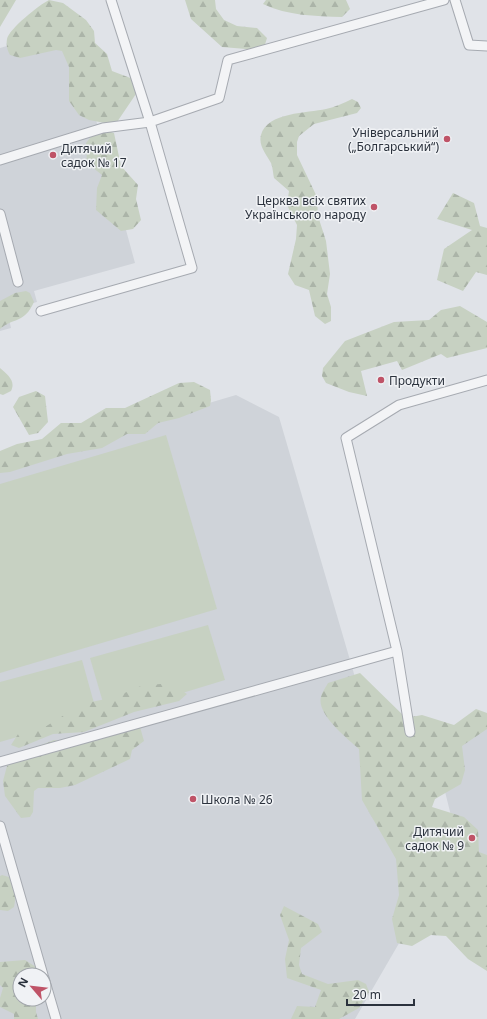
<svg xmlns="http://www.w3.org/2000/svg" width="487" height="1019" font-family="'Noto Sans',sans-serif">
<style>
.built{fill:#cfd3d9;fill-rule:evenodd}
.grass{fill:#c7d1c2}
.forest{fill:url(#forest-firs)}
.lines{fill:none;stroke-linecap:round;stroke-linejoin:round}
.lane-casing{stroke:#a6aab1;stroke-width:11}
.lane{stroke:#f3f4f6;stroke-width:9}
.poi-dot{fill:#bf5367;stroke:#f0f2f5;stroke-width:1.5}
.labels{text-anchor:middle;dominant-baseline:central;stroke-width:3;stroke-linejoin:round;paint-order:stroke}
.poi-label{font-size:12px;fill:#2b323d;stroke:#f0f2f5;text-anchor:end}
</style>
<defs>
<pattern id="forest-firs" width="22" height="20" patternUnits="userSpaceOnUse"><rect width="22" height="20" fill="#c7d1c2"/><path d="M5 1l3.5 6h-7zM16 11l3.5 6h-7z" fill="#abb4a8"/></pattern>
</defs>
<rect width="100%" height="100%" fill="#e0e3e8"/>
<path class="built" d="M71,28L135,263L34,291L37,302L7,310L11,328L0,331V48Z
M236,395L279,417L357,684L416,914L355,1019H0V465ZM20,975H44V999H20Z
M487,716V946L483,943L430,732Z"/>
<path class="grass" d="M166,435L217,609L0,673V484Z
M208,625L225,680L107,716L90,658Z
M82,660L97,714L0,742V682Z"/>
<path class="forest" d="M0,0H16L0,27Z
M49,0L63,3L86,20L94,31L95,43L107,54L112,71L133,79L138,91L115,125L89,120L79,115L69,101V67L62,51L56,50L20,58L10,55C7,50 6,45 7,39C9,29 39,5 49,0Z
M185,0H215L216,9L224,20L237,26L257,28L267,38L263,51L257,54L246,49L222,47L191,19Z
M266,0H346L350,9L342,17C315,16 288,16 263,4Z
M352,99L358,102L361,108L357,113L314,124L299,136L297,142V155L317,197L318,216L326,241L330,274L327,294L331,307V321L325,324L315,316L309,290L295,285L288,274L296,239L297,225L287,205L289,191L274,178C273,174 273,168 271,163C267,155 258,146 261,135C267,112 308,113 326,109C335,107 344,103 352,99Z
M108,131L114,133L121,166L138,185L136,199L141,220L133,229L121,231L96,210L97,188L102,175L87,163L86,143L94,133Z
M453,193L474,203L480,226L487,228V275L476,272L463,291L437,280L444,249L472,230L437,219Z
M26,291L30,293L34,302C24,324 14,317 0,329V301L15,293Z
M460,306L487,322V348L447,358L441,354L402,370L397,361L361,371L367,396L349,392L326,383L322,376L323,368L345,341L394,322L429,320L441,310Z
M0,368C8,375 16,381 11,391L3,395L0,394Z
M194,382L210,390L211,400L210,406L179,418L158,423L145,434H127L102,448L67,454L10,472L0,473V451L17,444L42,439L61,423H81L106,408H125L179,383Z
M36,391L45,396L48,422L38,433L29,435L13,407L19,397Z
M360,673L406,718L422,715L454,725L476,709L487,713V729L462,746L465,770L461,784L435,799L432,807L464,817L478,830L479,852L487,855V971L468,959L446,936L431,935L412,946L397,943L392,919L399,895L396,859L362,800L359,749C348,739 316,714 321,697C322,692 326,687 328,683Z
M170,683L187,694L179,701L134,712L84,732L53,734L19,748L11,745L20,731L40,730L82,704L115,697L141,686Z
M131,721L140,727L144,741L132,750L130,759L75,785L60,788H38L34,791L33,812L30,817L21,818L5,796L3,781L7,766L18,754L54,740L60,741L99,733Z
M2,875L9,877L16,895L14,907L8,911L0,910V876Z
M284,906L318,924L322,932L301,948L299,965L302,974L328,984L358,980L366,984L369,992L359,1008L339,1019H291L297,1006L315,1007L321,990L287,978L285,959L289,940L280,915Z
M25,960L36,967V975H20V999H36V1012L38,1019H14V1014L0,1007V998L3,988L0,985V962Z"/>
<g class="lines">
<g class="lane-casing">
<path id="lane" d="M111,0L150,122L219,98L228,60L444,0
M455,0L469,45L487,46
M0,160L103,128L150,122L192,268L41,311
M0,214L18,282
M410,732L397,651L346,438L399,405L487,380
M0,762L397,651
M0,826L43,975
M44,978L56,1019"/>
</g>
<use href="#lane" class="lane"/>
</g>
<g class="poi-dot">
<circle cx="447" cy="139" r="4"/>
<circle cx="53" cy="155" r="4"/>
<circle cx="374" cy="207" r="4"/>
<circle cx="381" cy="380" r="4"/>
<circle cx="193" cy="799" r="4"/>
<circle cx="472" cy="838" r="4"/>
</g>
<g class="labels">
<g class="poi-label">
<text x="439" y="132">Універсальний<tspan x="439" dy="14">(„Болгарський“)</tspan></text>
<text x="61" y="148" text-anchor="start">Дитячий<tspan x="61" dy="14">садок № 17</tspan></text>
<text x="366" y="200">Церква всіх святих<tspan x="366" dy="14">Українського народу</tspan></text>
<text x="389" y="380" text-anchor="start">Продукти</text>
<text x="201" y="799" text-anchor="start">Школа № 26</text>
<text x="464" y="831">Дитячий<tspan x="464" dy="14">садок № 9</tspan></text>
</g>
</g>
<g transform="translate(32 987) rotate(298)"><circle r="19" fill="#f0f2f5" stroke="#a1a5ab"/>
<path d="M0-3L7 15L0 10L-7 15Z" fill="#bf5367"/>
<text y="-6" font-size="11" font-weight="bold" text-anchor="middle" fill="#2b323d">N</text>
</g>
<path d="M347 999v6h67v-6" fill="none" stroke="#2b323d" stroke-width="2"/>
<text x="353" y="999" font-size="12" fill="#2b323d" stroke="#f0f2f5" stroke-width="3" paint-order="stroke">20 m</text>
</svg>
